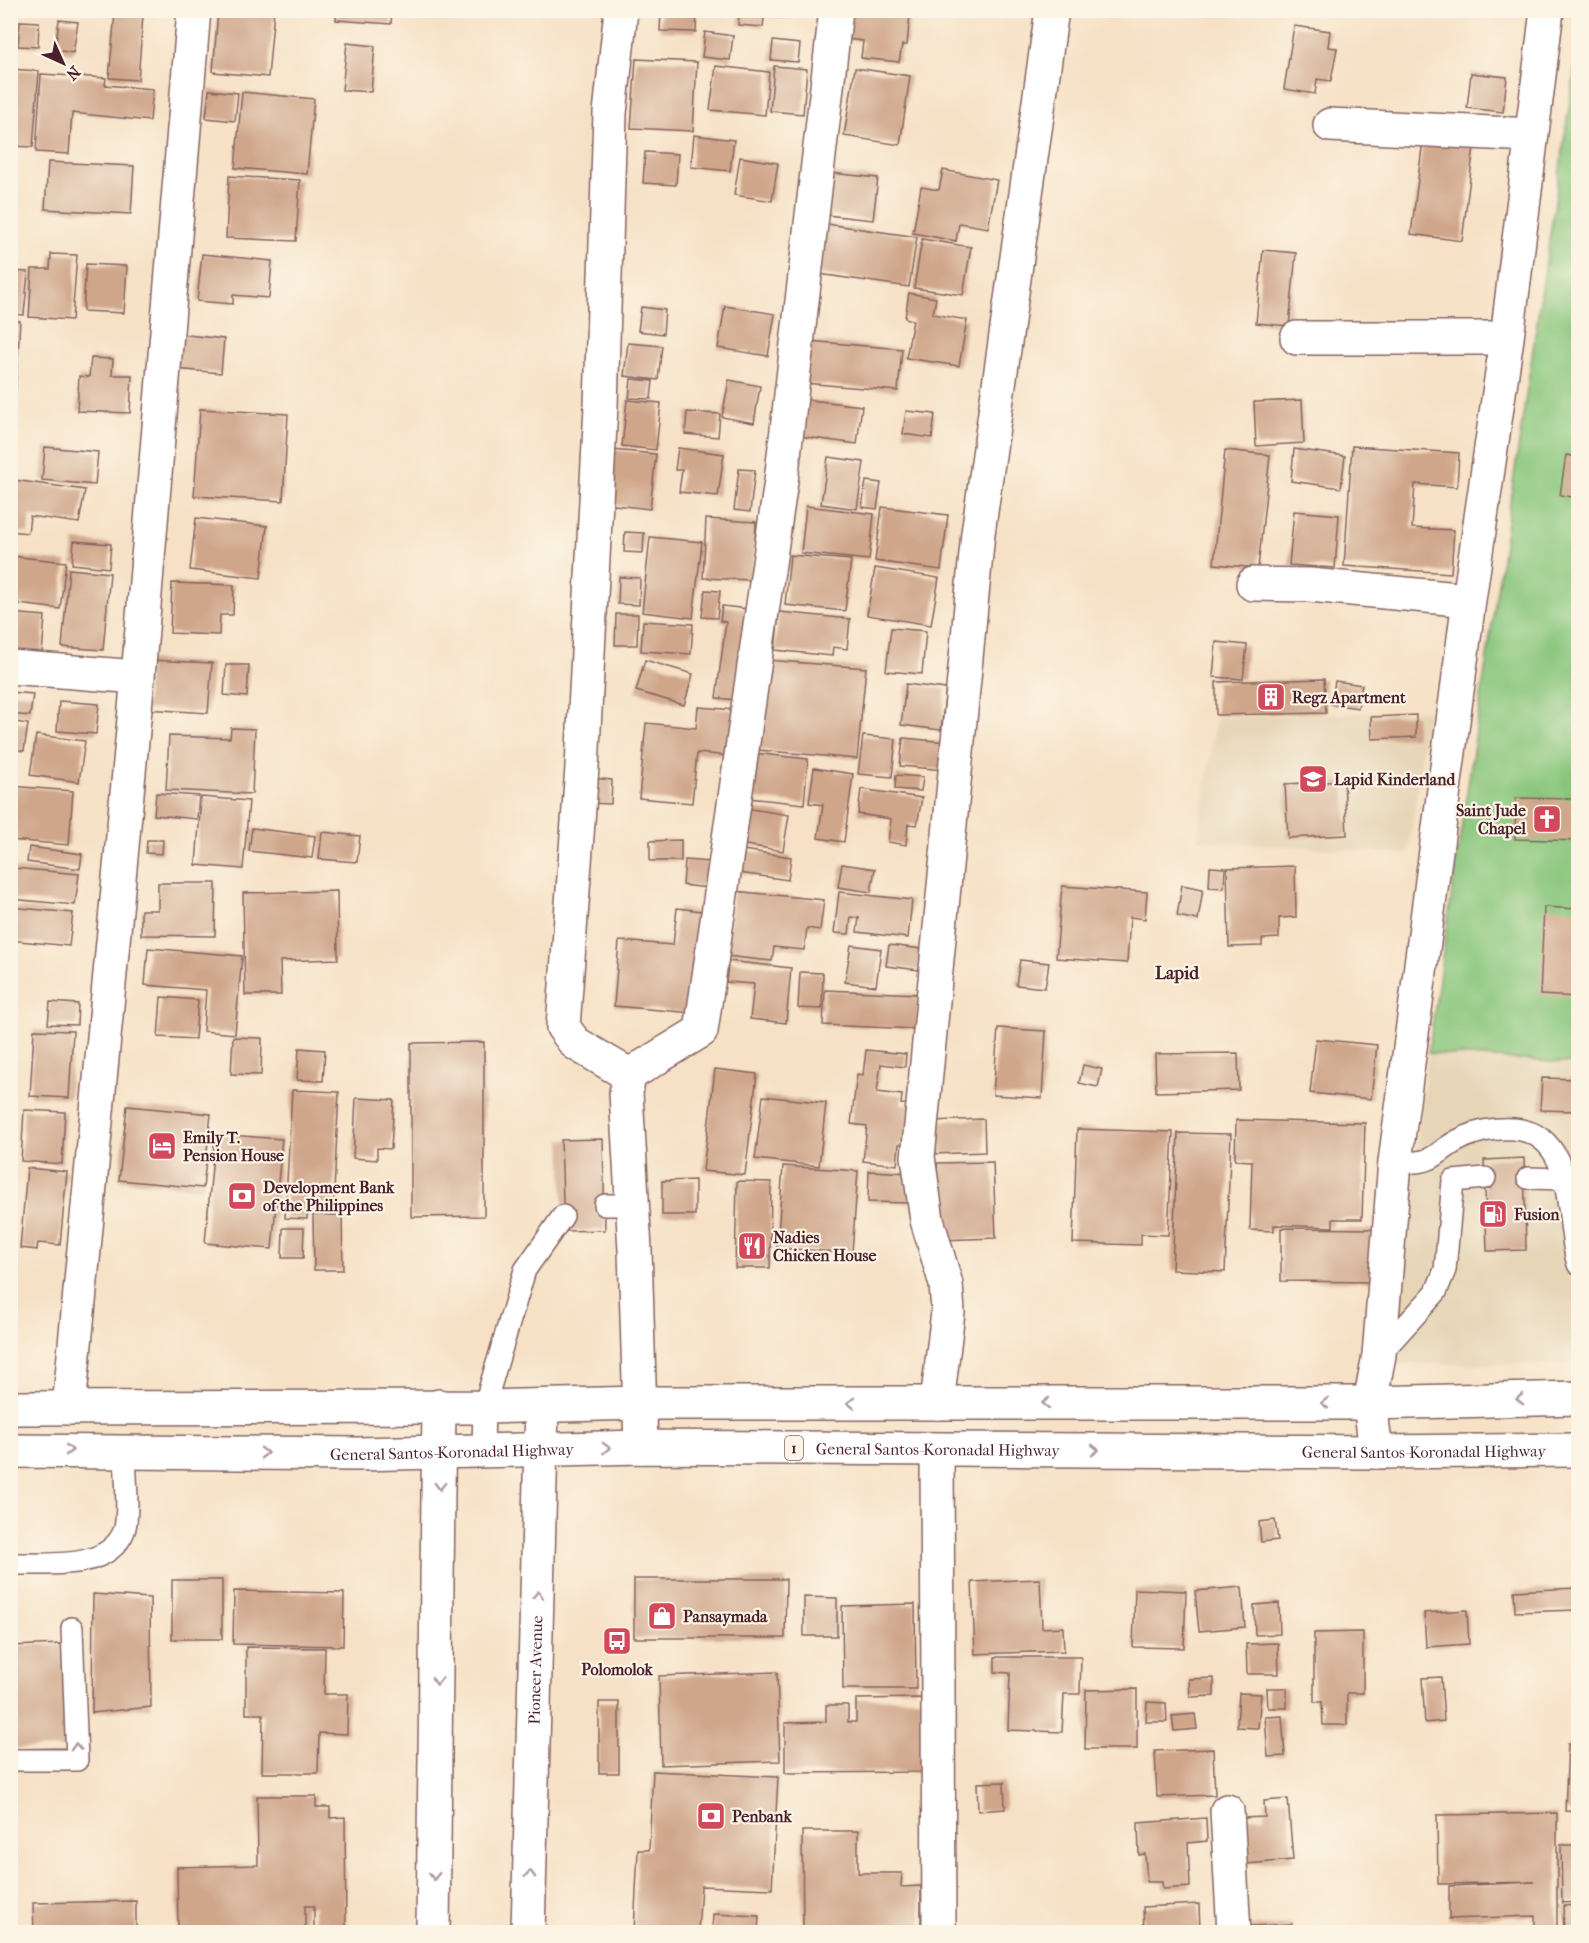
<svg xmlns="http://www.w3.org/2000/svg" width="1589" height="1943" font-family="'IM FELL French Canon',serif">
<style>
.built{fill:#e6d5b7}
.green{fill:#88c67c;stroke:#697254;stroke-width:1.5}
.building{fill:#cfa68a}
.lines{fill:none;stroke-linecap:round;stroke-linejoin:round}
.service-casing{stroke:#866361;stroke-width:24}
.minor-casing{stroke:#866361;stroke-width:36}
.tertiary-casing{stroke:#866361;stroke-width:36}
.trunk-casing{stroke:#866361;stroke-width:36}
.service{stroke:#fff;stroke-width:21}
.minor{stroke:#fff;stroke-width:33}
.tertiary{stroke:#fff;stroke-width:33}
.trunk{stroke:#fff;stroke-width:33}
.oneway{stroke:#ae9aa0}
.labels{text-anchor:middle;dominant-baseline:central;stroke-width:4.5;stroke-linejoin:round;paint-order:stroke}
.shield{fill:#fcf5e5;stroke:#7f5f63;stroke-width:1.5}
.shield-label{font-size:15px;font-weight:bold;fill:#4a1f2b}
.poi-label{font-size:16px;font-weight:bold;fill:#4a1f2b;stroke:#fcf5e5;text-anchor:start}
.street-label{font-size:16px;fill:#4a1f2b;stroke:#fcf5e5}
.neighbourhood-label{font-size:18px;font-weight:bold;fill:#4a1f2b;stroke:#fcf5e5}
</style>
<rect width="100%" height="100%" fill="#fcf5e5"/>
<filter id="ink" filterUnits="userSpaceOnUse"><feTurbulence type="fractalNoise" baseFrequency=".0167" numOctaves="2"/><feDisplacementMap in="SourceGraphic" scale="12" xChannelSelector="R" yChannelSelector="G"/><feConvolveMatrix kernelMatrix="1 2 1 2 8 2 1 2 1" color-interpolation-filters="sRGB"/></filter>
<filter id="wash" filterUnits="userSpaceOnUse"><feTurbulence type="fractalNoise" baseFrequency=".008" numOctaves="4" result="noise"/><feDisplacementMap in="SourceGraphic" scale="24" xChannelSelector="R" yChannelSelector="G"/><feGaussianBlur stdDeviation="1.35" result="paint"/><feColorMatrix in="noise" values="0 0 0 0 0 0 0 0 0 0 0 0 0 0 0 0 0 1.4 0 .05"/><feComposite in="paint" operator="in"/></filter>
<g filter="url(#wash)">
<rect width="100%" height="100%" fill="#f6e1c6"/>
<path class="built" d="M1428,711L1408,854L1198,840L1216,718Z
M1428,1053L1578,1064V1364H1390Z"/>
<path class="green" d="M1578,47V1064L1428,1053Z"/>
<g id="blocks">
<path class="building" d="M218,10H274L268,77L213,72Z
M337,10H392L391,24L336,20Z
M661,10H697L696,32L660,31Z
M740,10H765L763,27L738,25Z
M768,10H792L791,18L768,17Z
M849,10H891L910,14L907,45H902L899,62L861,58L863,41L846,39Z
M1473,10H1507L1506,14L1473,13Z
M115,13L143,15L138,80L109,78Z
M59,20L78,22L73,53L55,50Z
M20,21L39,22L38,47L18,46Z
M1294,26L1330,31L1328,47L1337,48L1331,81L1317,79L1315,94L1284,89Z
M705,32L733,36L730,60L702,57Z
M773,41L800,44L798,62L771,60Z
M347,43L375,46L371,92L342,90Z
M636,59L697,62L693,131L631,128Z
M716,66L769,72L765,115L710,110Z
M774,66L807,69L803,114L770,111Z
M855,68L910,76L900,145L844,136Z
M10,69L39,71L33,147L10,146Z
M1471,73L1507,77L1503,112L1467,108Z
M41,74L106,78L105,85L153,89L150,121L72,113L69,154L36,152Z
M209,90L238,93L235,121L206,118Z
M242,92L314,99L307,174L235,168Z
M694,135L734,140L730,171L691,167Z
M1423,140L1474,146L1462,241L1411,234Z
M645,152L678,154L676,185L643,183Z
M740,157L778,163L772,201L734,195Z
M48,162L134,166L131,214L45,209Z
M943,170L997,180L988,228L959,223L956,241L913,233L921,187L939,190Z
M831,173L878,178L873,220L826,215Z
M229,176L300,180L296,241L226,238Z
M820,223L917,237L909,287L812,273Z
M922,239L971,247L963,295L914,288Z
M1263,250L1296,253L1289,326L1256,323Z
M51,254L77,255L72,320L29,317L32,269H50Z
M202,254L272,261L269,298L233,295V304L197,301Z
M86,264L127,266L124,313L83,311Z
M10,271L28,272L24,315L10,314Z
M909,293L936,298L933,314L967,320L959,366L906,358L913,320L905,318Z
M725,306L775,314L768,356L718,348Z
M641,307L665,310L663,334L638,331Z
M10,320L20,321L15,397H10Z
M178,334L224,339L221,373L175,369Z
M808,341L902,349L898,391L804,383Z
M628,343L662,346L658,380L624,376Z
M91,358L113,359L112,375H132L130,413L77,411L79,376L89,377Z
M631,379L653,381L651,399L629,398Z
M729,380L760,386L754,423L722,417Z
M802,399L862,406L857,444L798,436Z
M627,400L661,403L656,450L622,446Z
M1302,400L1304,443L1256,446L1254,402Z
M200,409L288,414L283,501L194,496Z
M906,411L935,414L932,438L903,434Z
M687,412L720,414L718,437L685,434Z
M1352,446L1459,453L1457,487L1415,484L1412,528L1454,530L1451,573L1344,566Z
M45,447L98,452L95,485L42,480Z
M678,448L724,454L718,496L679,492L682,470H675Z
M1294,449L1345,456L1341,488L1291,481Z
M612,450L656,454L650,509L606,504Z
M1225,450L1270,455L1258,568L1214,564Z
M1566,455L1578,457V498L1560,495Z
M828,457L864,462L857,509L821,504Z
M739,469L755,470L750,512L734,510Z
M13,480L85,490L79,523L30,516L28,533L10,531Z
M866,481L881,483L877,509L862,507Z
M806,506L874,514L869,560L801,553Z
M882,507L948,515L941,570L875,561Z
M1294,511L1339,515L1335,568L1289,565Z
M196,518L267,526L261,578L190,570Z
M706,519L756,522L753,580L703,578Z
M625,532L644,533L643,553L624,552Z
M650,537L702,542L693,618L642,612Z
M74,541L111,544L109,568L72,564Z
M790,555L851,560L845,611L785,605Z
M10,556L66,562L60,609L10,603Z
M875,568L939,578L931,625L867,615Z
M69,569L110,573L103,650L62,647Z
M619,577L640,578L639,605L618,604Z
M172,583L234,585L233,615H220L219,635L170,633Z
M705,590L720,591L717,618L702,617Z
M722,606L748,609L736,700L716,698L726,622L720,621Z
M779,612L850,619L847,649L833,647L832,656L775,650Z
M10,613L45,616L42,654L10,652Z
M616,614H638L637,645H615Z
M643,621L693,624L691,654L641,651Z
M891,628L926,631L922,674L886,671Z
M1216,642L1247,645L1243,679L1213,677Z
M149,660L212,663L208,713L146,709Z
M645,660L693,674L684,705L636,691Z
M767,660L866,668L857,759L758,750Z
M226,665H249L247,697L224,695Z
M1324,679L1326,713L1216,715V682Z
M1335,681L1362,685L1358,708L1331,704Z
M906,684L946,689L941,730L901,725Z
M10,692L33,694L30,716L10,714Z
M59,701L99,704L96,734L57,731Z
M698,707L736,710L731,756L697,753L692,803L639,798L646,723L696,728Z
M1416,715V737L1372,739L1371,717Z
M10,721L28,724L24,751L10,749Z
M231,728L255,729L252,794L166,790L169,736L230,738Z
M36,735L85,741L79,782L30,775Z
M863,736L896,739L892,777L858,774Z
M903,738L947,742L945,770L900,766Z
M753,753L808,759L804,804L748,798Z
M814,768L853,774L844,842L818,838L823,805L809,803Z
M896,775L923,777L921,791L895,789Z
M591,778L612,780L611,804L589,803Z
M1344,781L1347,835L1288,838L1285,784Z
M10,786L73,791L69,845L10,840Z
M861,789L922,798L917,825L908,824L906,845L888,842L891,819L858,814Z
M156,793L199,796L197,819L154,815Z
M201,797L249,801L243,869L196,865Z
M1516,798L1578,799V841L1515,839Z
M745,808L789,815L783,851L739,844Z
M252,828L315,836L312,858L249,851Z
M322,832L360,836L357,862L319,859Z
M147,840H163L162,854L146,853Z
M681,840V861H650V841Z
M29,847L82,854L80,869L27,862Z
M743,850L791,857L788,880L739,873Z
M685,860L709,862L707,888L683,885Z
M842,864L875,869L871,892L838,887Z
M1295,866L1296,917L1279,918V938L1262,939V946L1229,947L1227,868Z
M1210,867L1225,868L1224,888L1209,887Z
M13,868L79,874L75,905L10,899Z
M158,883H216L215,936L141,935V910H158Z
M1182,885L1203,889L1198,920L1177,916Z
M1062,886L1147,892L1145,919L1130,917L1127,963L1056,958Z
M337,891L338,959L280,961L281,995H245L243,893Z
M734,891L824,900L820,930L807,928L804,950L774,947L772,961L726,956Z
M839,892L912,900L908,938L857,932L859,918L851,917L849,934L834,933Z
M10,907L73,913L69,946L10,940Z
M1544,907L1578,909V997L1540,995Z
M677,908L701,911L693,1013L614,1006L619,941L673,945Z
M851,945L881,949L876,986L845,982Z
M889,945L922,949L919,970L886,966Z
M148,948L242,956L235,1034L203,1031L206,990L145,985Z
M1020,960L1049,963L1045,988L1016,985Z
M728,961L791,968L786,1023L750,1019L754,984L726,982Z
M800,972L823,973L822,1009L798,1008Z
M825,990L919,994L917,1029L823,1025Z
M161,997L198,1000L195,1039L158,1037Z
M50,1002L78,1004L77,1025L48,1024Z
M998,1028L1046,1031L1042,1098L993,1095Z
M34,1030L73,1031L69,1098L30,1096Z
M233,1037L262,1038L261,1075L231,1074Z
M1316,1039L1377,1045L1371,1099L1310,1093Z
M484,1042V1216L411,1217V1043Z
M299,1048L325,1050L323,1081L297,1080Z
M866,1050L906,1054L905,1067L881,1064L877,1092L902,1095L901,1104L916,1105L912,1146L899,1144L897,1165L863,1161L867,1126L851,1124L857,1074L863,1075Z
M1238,1053L1239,1090L1156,1092L1155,1054Z
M1083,1065L1102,1069L1098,1087L1079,1083Z
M715,1069L757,1074L745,1175L703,1171Z
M1542,1078L1578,1079V1111L1540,1110Z
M292,1090L339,1092L333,1211L308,1210L307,1219L285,1218Z
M763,1096L826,1103L819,1166L755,1159Z
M356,1098L394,1100L391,1149L377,1148V1160L353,1158Z
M127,1106L211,1114L203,1188L119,1180Z
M24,1110L65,1112L62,1164L21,1161Z
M984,1119L985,1152L933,1154L932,1121Z
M1236,1120L1365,1123L1362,1219H1333V1227L1274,1225V1231L1250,1230L1252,1161L1235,1160Z
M1077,1129L1173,1132L1168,1235L1141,1234V1245L1073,1243Z
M1178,1133L1231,1134L1225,1272L1172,1270Z
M215,1134L282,1139L272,1249L205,1243Z
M603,1139L605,1230L564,1231L561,1140Z
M1524,1158L1526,1250L1487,1251L1484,1160Z
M993,1162L996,1238L940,1240L937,1163Z
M783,1166L858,1171L852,1253L777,1248Z
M27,1168L67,1172L60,1245L38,1243L37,1250L20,1248Z
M869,1171L912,1173L910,1203L868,1202Z
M695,1180V1215H662V1181Z
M737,1181L771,1182L770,1268H735Z
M313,1215H342L343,1270H314Z
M283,1228H304L303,1258H282Z
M1281,1228L1372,1229L1371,1282L1281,1281Z
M1275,1520L1278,1540L1261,1542L1259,1522Z
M634,1579H786L785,1638H634Z
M1040,1579L1042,1628L1063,1627L1064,1651L975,1654L972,1582Z
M172,1580H222V1639H172Z
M1242,1587L1245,1627L1199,1631L1195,1591Z
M1577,1588V1610L1515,1612L1514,1591Z
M1135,1589L1186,1591L1184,1648L1133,1647Z
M234,1591L344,1593L343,1646L233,1644Z
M93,1594L150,1598L151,1707L92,1713Z
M804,1597L837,1598V1636H804Z
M1279,1603L1280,1634L1255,1635L1254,1605Z
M915,1604L916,1689H843L842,1606Z
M1467,1610L1469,1644L1426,1647L1424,1613Z
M1363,1632V1693H1347V1725H1323L1322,1702H1314V1633Z
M1278,1643L1279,1674H1247L1246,1644Z
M64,1644L66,1748L10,1749V1646Z
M246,1647L325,1648L324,1694H348L347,1734L319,1733L318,1773H262L263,1714H246Z
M995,1657H1081L1080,1694H1064L1062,1732L1008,1730L1010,1673L995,1672Z
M777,1672L780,1761L661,1765L659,1676Z
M1441,1677L1444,1721L1425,1723L1422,1678Z
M1214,1678V1696L1190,1697L1189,1679Z
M1267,1688H1287V1708H1268Z
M1137,1689V1749H1085L1086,1690Z
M1239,1693L1261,1694L1258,1728L1237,1727Z
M922,1698V1772L785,1773V1723L826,1722V1705H848V1722H856V1699Z
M599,1702H619V1773H599Z
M1147,1702L1166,1703L1167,1722H1146Z
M1195,1714L1197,1729L1174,1731L1172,1716Z
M1282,1716L1285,1756L1268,1757L1265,1717Z
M1568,1744L1578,1745V1812L1565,1811Z
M1213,1749L1215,1795L1157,1797L1155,1751Z
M653,1771L778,1777L772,1889L701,1886L698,1932H634L638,1850H649Z
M1004,1782L1005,1809L978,1811L977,1783Z
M257,1796H316V1807H330V1818L345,1817L346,1932H314V1906H305V1932H178L177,1867L258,1865Z
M1288,1799L1293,1860L1246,1864L1242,1818L1265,1817L1264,1801Z
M1557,1813V1932H1535V1916L1449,1919V1886L1534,1882L1438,1884L1437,1815Z
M1206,1818L1207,1841L1188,1843L1190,1887L1163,1889L1162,1882H1147L1145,1854L1139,1855L1138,1823Z
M802,1831H858V1873H902L901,1887L921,1886V1932H803Z
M1561,1845H1578V1902L1562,1903Z
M136,1901V1932H34L33,1903Z
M1199,1904L1200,1932H1144L1143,1907Z
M1578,1905V1932H1564L1563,1906Z
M713,1914L759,1916L758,1932H712Z
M1292,1924L1293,1932H1251V1926Z"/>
</g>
</g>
<g filter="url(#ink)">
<use href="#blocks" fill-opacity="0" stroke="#866361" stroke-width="1.5"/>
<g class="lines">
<g class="service-casing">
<path id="service" d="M1395,1162C1441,1165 1431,1152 1465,1137C1481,1130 1498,1128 1514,1129C1578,1134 1564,1220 1578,1264
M1528,1178L1565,1179
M605,1205H632
M1379,1355L1436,1292L1445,1270L1453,1181L1485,1178
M483,1450L484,1407L525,1270L563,1216
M10,1564C45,1563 108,1572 124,1531C130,1515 125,1470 125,1452
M10,1760H77L72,1628"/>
</g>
<g class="minor-casing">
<path id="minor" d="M621,10L610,113L601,406L582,767L563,1027L575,1043L629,1075
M1330,125L1531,135
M1297,338H1507
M1253,584L1310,585L1469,600
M10,667L138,677
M937,1403L948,1312L946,1284L927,1220L918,1157L978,533L1052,10
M69,1408L138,677L194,10
M641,1447L635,1250L626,1093L629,1075L701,1031L781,481L836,10
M937,1450L939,1932
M1376,1452L1370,1403L1379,1355L1395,1162L1469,600L1507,338L1547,10
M1227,1811L1234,1932"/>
</g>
<g class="tertiary-casing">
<g id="tertiary">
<path d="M433,1932L439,1406"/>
<path id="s1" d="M528,1932L542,1406"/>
</g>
</g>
<g class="trunk-casing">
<g id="trunk">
<path d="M10,1408L484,1407L641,1403H1370L1578,1398"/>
<path id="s2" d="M10,1451L358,1454L641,1447L1376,1452L1578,1450"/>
</g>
</g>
<use href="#service" class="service"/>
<use href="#minor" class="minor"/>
<use href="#tertiary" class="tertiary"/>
<use href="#trunk" class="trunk"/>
</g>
<defs><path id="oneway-chevron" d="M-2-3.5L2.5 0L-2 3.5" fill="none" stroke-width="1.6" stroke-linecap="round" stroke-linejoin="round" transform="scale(1.5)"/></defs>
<g class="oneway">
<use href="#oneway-chevron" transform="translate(1520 1399) rotate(179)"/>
<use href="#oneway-chevron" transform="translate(851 1403) rotate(-180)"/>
<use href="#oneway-chevron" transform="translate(1046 1403) rotate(180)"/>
<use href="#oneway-chevron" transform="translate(1325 1403) rotate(180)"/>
<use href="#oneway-chevron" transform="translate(606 1448) rotate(-2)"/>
<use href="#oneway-chevron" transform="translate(69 1450) rotate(1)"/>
<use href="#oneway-chevron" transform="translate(1095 1450)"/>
<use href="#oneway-chevron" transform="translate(264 1453)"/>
<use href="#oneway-chevron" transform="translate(440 1486) rotate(91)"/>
<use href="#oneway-chevron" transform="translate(538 1595) rotate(-88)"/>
<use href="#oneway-chevron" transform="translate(437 1681) rotate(91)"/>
<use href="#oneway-chevron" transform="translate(76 1747) rotate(-92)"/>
<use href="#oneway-chevron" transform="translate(530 1874) rotate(-88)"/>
<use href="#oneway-chevron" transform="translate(434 1876) rotate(91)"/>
</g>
</g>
<defs>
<g id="building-square" transform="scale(1.5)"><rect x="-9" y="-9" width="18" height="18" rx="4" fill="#d1495b" stroke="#fcf5e5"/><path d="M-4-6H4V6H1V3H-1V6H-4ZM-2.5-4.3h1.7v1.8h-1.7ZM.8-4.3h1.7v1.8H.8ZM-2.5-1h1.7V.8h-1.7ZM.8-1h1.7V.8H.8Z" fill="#fff"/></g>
<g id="school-square" transform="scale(1.5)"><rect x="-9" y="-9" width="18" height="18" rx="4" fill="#d1495b" stroke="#fcf5e5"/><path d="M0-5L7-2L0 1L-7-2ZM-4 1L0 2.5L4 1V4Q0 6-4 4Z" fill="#fff"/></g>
<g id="church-square" transform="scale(1.5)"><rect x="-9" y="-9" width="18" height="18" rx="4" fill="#d1495b" stroke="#fcf5e5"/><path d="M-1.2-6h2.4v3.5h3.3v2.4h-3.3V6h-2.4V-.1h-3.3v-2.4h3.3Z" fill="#fff"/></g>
<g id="hotel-square" transform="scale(1.5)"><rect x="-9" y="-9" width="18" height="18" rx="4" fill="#d1495b" stroke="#fcf5e5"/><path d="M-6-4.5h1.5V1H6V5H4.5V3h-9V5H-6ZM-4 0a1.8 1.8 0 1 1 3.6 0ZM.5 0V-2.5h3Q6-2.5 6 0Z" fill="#fff"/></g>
<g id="bank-square" transform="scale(1.5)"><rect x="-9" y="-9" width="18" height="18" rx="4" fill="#d1495b" stroke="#fcf5e5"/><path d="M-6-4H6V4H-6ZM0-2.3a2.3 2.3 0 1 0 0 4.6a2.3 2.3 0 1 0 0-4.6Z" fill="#fff"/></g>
<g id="fuel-square" transform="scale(1.5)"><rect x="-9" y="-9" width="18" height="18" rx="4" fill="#d1495b" stroke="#fcf5e5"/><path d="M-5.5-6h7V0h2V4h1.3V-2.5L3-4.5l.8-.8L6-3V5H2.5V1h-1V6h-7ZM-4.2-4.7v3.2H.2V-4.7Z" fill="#fff"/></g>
<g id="restaurant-square" transform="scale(1.5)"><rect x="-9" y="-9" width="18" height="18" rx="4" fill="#d1495b" stroke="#fcf5e5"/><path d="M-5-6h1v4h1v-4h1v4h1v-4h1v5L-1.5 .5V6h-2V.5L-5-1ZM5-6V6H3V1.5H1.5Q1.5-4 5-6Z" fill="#fff"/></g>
<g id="shop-square" transform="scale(1.5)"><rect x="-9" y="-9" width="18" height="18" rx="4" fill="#d1495b" stroke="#fcf5e5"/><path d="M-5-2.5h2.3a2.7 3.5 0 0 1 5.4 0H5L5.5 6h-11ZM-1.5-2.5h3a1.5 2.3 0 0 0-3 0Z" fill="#fff"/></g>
<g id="bus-square" transform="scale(1.5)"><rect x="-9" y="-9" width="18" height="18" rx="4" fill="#d1495b" stroke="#fcf5e5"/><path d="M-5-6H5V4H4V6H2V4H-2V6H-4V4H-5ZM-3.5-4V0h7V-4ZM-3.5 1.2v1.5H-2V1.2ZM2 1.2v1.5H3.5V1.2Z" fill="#fff"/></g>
</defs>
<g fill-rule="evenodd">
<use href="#building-square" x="1271" y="697"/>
<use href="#school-square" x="1313" y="779"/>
<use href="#church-square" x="1547" y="819"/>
<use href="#hotel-square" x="162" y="1146"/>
<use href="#bank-square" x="242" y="1196"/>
<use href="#fuel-square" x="1493" y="1214"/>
<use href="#restaurant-square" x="752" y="1246"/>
<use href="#shop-square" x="662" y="1616"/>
<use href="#bus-square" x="617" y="1641"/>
<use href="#bank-square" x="711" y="1816"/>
</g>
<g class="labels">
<rect class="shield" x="785" y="1436" width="18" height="24" rx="4.5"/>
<g class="shield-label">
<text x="794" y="1448">1</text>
</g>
<g class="poi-label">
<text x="1292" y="697">Regz Apartment</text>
<text x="1334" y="779">Lapid Kinderland</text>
<text x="1526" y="810" text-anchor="end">Saint Jude<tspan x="1526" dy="18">Chapel</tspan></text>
<text x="183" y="1137">Emily T.<tspan x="183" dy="18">Pension House</tspan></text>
<text x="263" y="1187">Development Bank<tspan x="263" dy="18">of the Philippines</tspan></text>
<text x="1514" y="1214">Fusion</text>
<text x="773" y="1237">Nadies<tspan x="773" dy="18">Chicken House</tspan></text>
<text x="683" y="1616">Pansaymada</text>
<text x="617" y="1669" text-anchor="middle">Polomolok</text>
<text x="732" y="1816">Penbank</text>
</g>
<g class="street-label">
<text stroke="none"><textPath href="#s2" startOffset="928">General Santos-Koronadal Highway</textPath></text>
<text stroke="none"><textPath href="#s2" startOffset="442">General Santos-Koronadal Highway</textPath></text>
<text stroke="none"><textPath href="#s2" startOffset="1414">General Santos-Koronadal Highway</textPath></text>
<text stroke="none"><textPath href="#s1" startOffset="262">Pioneer Avenue</textPath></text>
</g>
<g class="neighbourhood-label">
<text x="1177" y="973">Lapid</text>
</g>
</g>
<rect width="1589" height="1943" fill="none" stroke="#fcf5e5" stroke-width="36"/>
<g transform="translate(63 63) rotate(135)" stroke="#fcf5e5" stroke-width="4.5" paint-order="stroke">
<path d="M0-4.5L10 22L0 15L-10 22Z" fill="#4a1f2b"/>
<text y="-9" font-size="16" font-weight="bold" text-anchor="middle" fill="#4a1f2b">N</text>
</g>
</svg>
